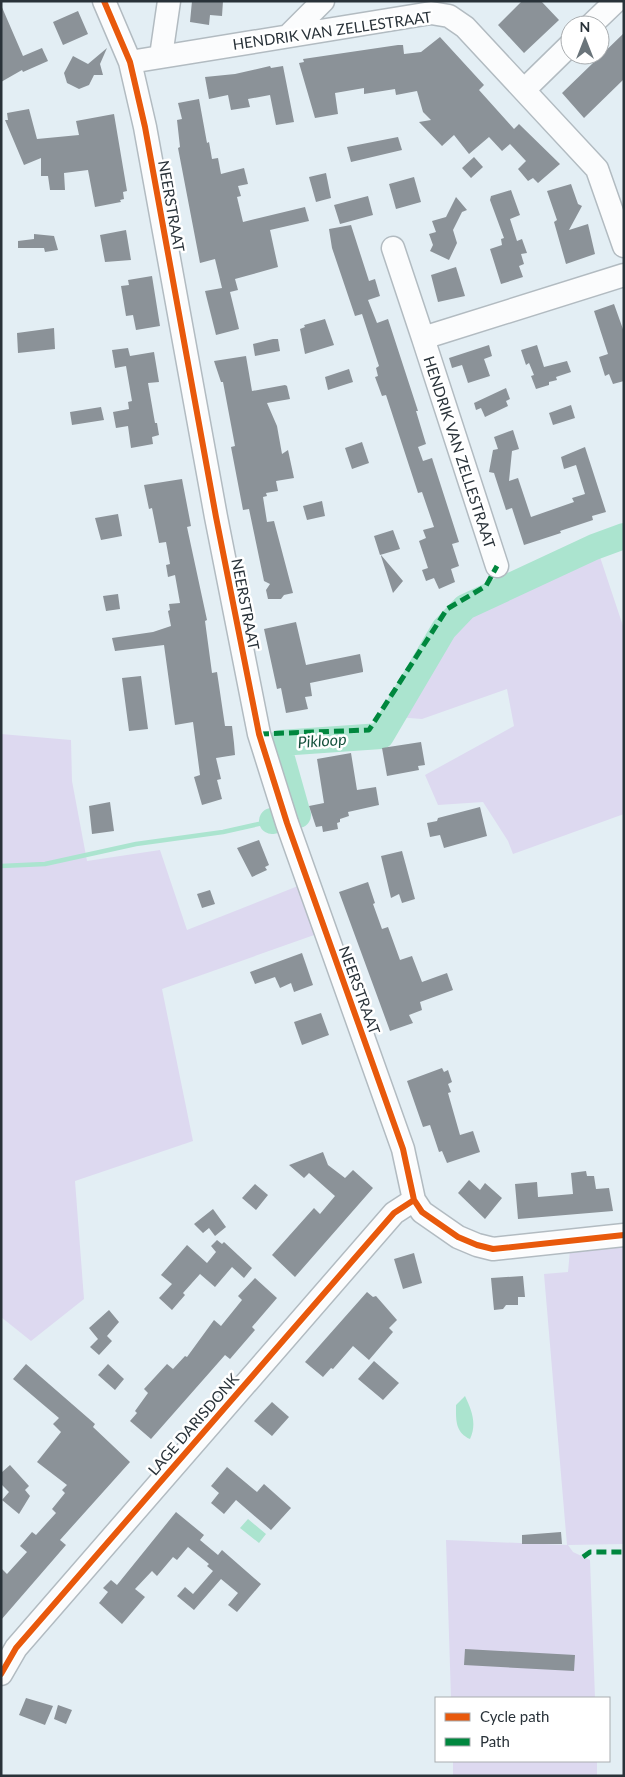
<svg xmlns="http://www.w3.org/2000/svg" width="625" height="1777" font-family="Lato,sans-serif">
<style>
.green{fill:#ddd9f0}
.water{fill:#abe4cf}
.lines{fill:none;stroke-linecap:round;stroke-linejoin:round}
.stream{stroke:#abe4cf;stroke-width:4.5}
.river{stroke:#abe4cf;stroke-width:26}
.building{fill:#8b9298}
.minor-casing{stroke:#b2bbc1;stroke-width:25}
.minor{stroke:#fbfcfd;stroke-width:22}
.quiet{stroke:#00873e;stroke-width:5;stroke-dasharray:10 5;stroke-linecap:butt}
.cycleway-casing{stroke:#fff;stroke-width:9}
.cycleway{stroke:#e8590c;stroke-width:6}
.labels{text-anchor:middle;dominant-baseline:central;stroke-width:5;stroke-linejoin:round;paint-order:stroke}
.street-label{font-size:15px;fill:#293239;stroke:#fff}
.water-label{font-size:16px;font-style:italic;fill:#15523d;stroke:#fff}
</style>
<rect width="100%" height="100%" fill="#e3eef4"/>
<path class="green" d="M597,548L624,629V814L513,854L508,841L483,802L438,805L425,775L514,726L507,689L422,719L383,716L452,618L465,607L483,597Z
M1,734L71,740L72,781L87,861L160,850L187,930L298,886L317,934L162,989L193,1141L75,1181L84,1299L31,1341L1,1317Z
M624,1245V1544L568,1545L573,1552L590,1560L595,1698H451L446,1540L567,1545L544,1274L568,1272L570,1250Z
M453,1761H597V1776H453Z"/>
<path class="water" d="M465,1396C472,1411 477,1424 470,1439C455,1432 456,1420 456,1405Z
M248,1519L266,1534L259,1543L240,1528Z"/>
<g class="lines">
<path class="stream" d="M1,866L45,864L136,844L223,832L272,821"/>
<path class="river" d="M272,821L298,815L280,751V743L381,736L444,629L465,607L594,547L624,536"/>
</g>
<path class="building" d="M192,1H223L222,16L210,15L209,25L190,22Z
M522,1H541L559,20L524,53L498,25Z
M1,5L23,56L42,48L48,61L23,72L22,70L1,82Z
M78,11L88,34L63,45L53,22Z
M624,33V79L584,118L562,93Z
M440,37L484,85L479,90L514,129L519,124L560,164L538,183L533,178L528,181L518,169L526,161L510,144L502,151L489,137L469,154L454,135L442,146L419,122L431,120L423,112L417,91L396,95L395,89L364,94V88L335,93L338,114L315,118L299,63L304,62L303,59L398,45H403L404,54L421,52Z
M107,48L100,64L103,75H94L89,85L79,89L67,83L64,73L73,56L88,64Z
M270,66L271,68L283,66L294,122L276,125L270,95L248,99L250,107L231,110L228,95L209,99L205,77L235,74Z
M199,99L207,143L209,142L212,159L218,158L221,174L244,168L248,184L238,186L241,196L237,197L243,222L305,207L309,221L270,230L278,267L235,279L238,290L230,292L239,329L216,335L205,291L222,288L215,259L200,263L178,148L180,147L177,120L182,119L178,103Z
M29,109L37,139L79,135L76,121L114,114L127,191L123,192L124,199L120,200L121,202L95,207L88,170L64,173L65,190H50L48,176H41V158L24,165L5,120H8L7,113Z
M398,137L402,150L351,162L347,147Z
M474,157L483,167L471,178L462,168Z
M326,173L331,198L316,202L309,177Z
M414,177L421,202L396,209L389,184Z
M571,184L578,204L582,206L569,230L588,224L595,254L566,264L554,222L557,220L547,191Z
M511,190L520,215L510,219L517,241L522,239L527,253L521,254L524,264L519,266L523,277L501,284L490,249L502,245L501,239L504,238L490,200L491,196Z
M368,196L373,215L340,224L334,205Z
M456,197L467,210L462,212L453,230L457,243L449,260L430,251L433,245L429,234L436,232L432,221L446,217Z
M351,225L369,281L375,279L380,296L368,300L377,323L388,319L418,411H416L426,444L418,447L423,461L432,458L459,542L452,544L459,566L451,569L455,582L439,589L434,578L426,581L422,570L428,568L419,541L426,538L423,530L434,527L422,492L418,493L386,395L382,396L375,377L378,376L376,368L379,366L362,314L355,316L332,248L329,229Z
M126,230L131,260L105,262L100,235Z
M34,234L54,236L58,250L45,252L44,248H18V241L34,239Z
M456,267L465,296L438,302L431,275Z
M152,276L160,326L136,330L133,315L126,316L121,286L129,285L128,280Z
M614,304L624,332V381L613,384L609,374L605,376L599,357L608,354L594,311Z
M325,319L334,345L305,354L300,329L305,327L304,325Z
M54,328L55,349L18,353L17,333Z
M273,339H278L280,351L255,356L253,344Z
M489,345L492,356L484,359L490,376L468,383L462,365L452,368L449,358Z
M537,345L544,367L567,361L571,372L556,377L557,380L549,382V385L536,389L531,376L534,375L529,363L526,365L521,350Z
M128,348L130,356L154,352L159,382L148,383L155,423H157L159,435L152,437L153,444L131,448L128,426L116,428L113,412L129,409L128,402L132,401L126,366L115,368L112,350Z
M246,356L252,391L285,385L287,386L290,399L267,403L277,426L282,454L288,450L294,478L276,481L278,491L266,493L267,496L263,497L267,522L274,521L293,593L284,595L281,599H268L266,590L270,584L264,581L249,509L243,510L231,447L235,446L223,382H221L214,361Z
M349,369L353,382L328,390L325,377Z
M506,388L510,399L506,401L508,406L485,417L481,408L476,410L474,403Z
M571,405L575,418L553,425L549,413Z
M101,407L104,420L72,425L70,412Z
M513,430L519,449L512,451L509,481L518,478L531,517L574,502L572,498L585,494L576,465L564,469L561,457L585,447L606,512L592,516L593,520L560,531L561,533L524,545L512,508L506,510L494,473L489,472L493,450L498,449L494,437Z
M362,442L369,463L352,469L345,448Z
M182,479L191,526L187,527L207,620L205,621L212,673L217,672L225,726H232L234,743L235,755L216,758L221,779L217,780L222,799L202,805L194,777L200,775L193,722L175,725L164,645L115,651L112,638L153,632L171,626L168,611L170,610L169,604L180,603L175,575L168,577L166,565L170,564L166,542L159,543L152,508L149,509L144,485Z
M322,501L325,516L307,520L303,506Z
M118,514L122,536L101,540L95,518Z
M393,530L400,549L380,555L374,536Z
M381,555L403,581L393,593L381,556Z
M118,594L120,609L106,611L103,596Z
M296,622L306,665L360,654L363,670V672L310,683L312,696L305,697L308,709L286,713L281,688L277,689L264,629Z
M141,676L148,729L129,731L122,678Z
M421,742L425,765L418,766L419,770L387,776L382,748Z
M351,753L357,790L376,787L379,805L348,812L349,816L340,819V822L337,823L338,829L323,832L322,826L316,827L309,806L324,803L317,759Z
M110,802L114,831L92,834L89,806Z
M480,807L487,836L444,848L440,835L430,837L427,823L437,821L438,818Z
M259,840L269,865L265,867L267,870L252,877L237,848Z
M402,851L415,899L402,903L399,894L391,898L381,856Z
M368,882L375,903L373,904L382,929L388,927L400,960L412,956L422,982L447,973L453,990L420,1002L422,1010L409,1015L413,1023L390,1031L339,892Z
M210,890L215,904L202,908L197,894Z
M302,953L313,985L294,992L291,983L280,988L275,977L255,984L250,972Z
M321,1013L329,1035L302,1045L294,1022Z
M442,1068L444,1072L448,1070L452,1082L448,1084L451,1092L448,1093L460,1135L473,1131L480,1152L447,1163L442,1151L439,1152L430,1125L423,1127L407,1081Z
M323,1152L328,1165L345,1178L353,1170L373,1188L295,1277L272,1255L314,1208L320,1214L335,1196L309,1173L304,1178L289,1165Z
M586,1171L587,1176H594L596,1189L609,1188L613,1211L518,1219L515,1184L537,1182L538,1197L573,1194L571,1173Z
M469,1180L480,1190L485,1183L502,1198L485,1219L458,1193Z
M255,1184L268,1195L256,1210L242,1198Z
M213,1209L226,1227L215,1236L209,1228L203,1233L194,1224Z
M217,1240L222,1244L224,1242L252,1268L244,1278L232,1267L215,1287L200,1274L183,1293L185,1295L172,1310L159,1298L172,1284L161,1275L187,1245L207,1263L216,1252L211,1246Z
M414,1253L422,1283L403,1289L394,1259Z
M523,1276L525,1297H518V1305H506L503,1309L494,1310L491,1278Z
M255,1278L277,1298L252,1327L255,1330L230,1359L225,1355L151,1439L130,1421L137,1413L135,1411L148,1393L144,1389L167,1364L173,1369L185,1356L187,1357L214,1320L221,1326L242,1300L238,1296Z
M367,1292L373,1297L376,1296L397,1320L389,1328L393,1332L369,1360L353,1346L333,1369L331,1368L323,1377L305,1362Z
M109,1310L119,1322L107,1336L112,1341L99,1355L90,1347L98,1339L89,1328Z
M374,1361L399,1383L383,1400L358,1379Z
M26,1364L95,1424L93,1427L130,1462L60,1540L66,1545L1,1620V1568L7,1574L27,1552L20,1546L32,1532L36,1535L56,1513L52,1509L65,1493L62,1490L67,1485L37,1462L61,1432L53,1424L59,1418L13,1379Z
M108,1364L124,1379L115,1390L98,1375Z
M272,1402L289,1417L272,1436L254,1421Z
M10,1465L29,1486L25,1490L30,1496L19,1514L2,1500L9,1492L1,1484V1473Z
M227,1467L257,1492L264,1484L291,1508L271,1530L236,1500L224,1514L211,1503L219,1493L211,1486Z
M176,1512L204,1535L200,1540L218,1555L222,1550L261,1584L237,1612L228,1605L238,1593L221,1579L194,1610L177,1596L185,1587L193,1594L213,1571L207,1566L209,1564L188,1547L177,1560L173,1557L157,1576L152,1571L135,1589L145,1597L122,1624L99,1603L108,1592L103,1588L111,1580L117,1585Z
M561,1532L562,1544H522V1535Z
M465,1649L575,1655L574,1671L464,1665Z
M26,1698L53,1706L45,1725L19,1715Z
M58,1705L72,1710L66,1724L54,1719Z"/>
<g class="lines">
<g class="minor-casing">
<path id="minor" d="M104,1L130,62L145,127L216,517L259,734L287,823L403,1149L414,1200L422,1212L458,1237L477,1245L493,1249L624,1235
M591,25L616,1
M289,35L323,1
M161,56L169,1
M130,62L431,13L449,16L465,27L597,169L624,246
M524,90L570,45
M393,248L423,338
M497,566L423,338L624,275
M1,1674L16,1648L394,1213L414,1200"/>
</g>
<use href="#minor" class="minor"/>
<path class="quiet" d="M259,734L369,730L447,609L486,586L497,566
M583,1557L590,1552H624"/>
<g class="cycleway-casing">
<path id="cycleway" d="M104,1L130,62L145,127L216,517L259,734L287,823L403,1149L414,1200L422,1212L458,1237L477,1245L493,1249L624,1235
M1,1674L16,1648L394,1213L414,1200"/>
</g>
<use href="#cycleway" class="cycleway"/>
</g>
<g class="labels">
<g class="street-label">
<text transform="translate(332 30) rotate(-8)">HENDRIK VAN ZELLESTRAAT</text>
<text transform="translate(172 206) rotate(80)">NEERSTRAAT</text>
<text transform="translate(460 452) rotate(72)">HENDRIK VAN ZELLESTRAAT</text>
<text transform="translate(246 604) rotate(79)">NEERSTRAAT</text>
<text transform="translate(360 990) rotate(70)">NEERSTRAAT</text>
<text transform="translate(193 1424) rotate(-49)">LAGE DARISDONK</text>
</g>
<g class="water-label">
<text transform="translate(322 740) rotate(-4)">Pikloop</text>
</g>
</g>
<rect width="625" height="1777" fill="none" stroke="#293239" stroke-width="5"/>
<rect x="435" y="1697" width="175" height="65" fill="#ffffff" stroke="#a9adb0"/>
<rect x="445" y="1713" width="25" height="8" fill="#e8590c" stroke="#a9adb0"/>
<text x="480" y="1722" font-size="15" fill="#293239">Cycle path</text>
<rect x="445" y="1738" width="25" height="8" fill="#00873e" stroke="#a9adb0"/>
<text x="480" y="1747" font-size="15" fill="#293239">Path</text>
<g transform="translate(585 40)"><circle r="24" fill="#ffffff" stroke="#a9adb0"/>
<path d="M0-4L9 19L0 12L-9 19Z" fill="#6a747a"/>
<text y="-8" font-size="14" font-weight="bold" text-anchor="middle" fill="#293239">N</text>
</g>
</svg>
